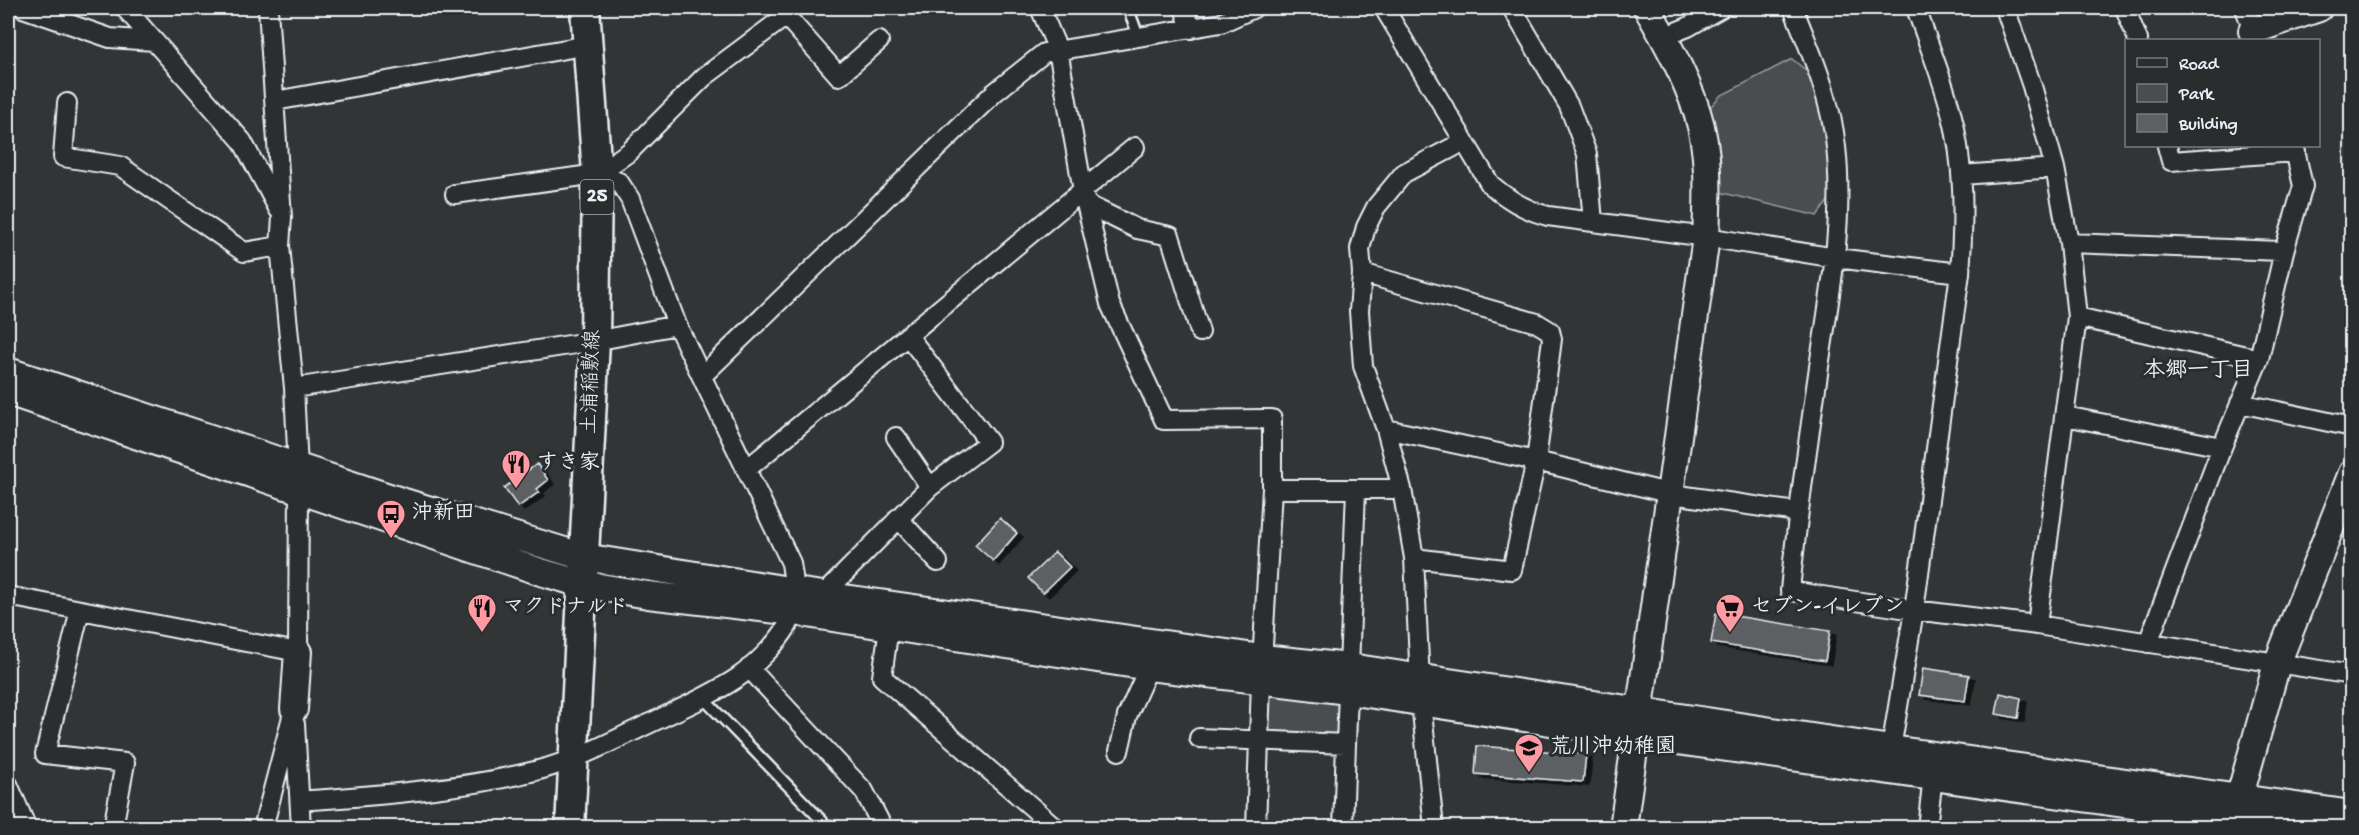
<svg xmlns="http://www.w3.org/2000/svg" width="2359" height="835" font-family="'Gochi Hand','Klee One',sans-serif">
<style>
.green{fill:#494d4f;stroke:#989fa4;stroke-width:1.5}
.building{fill:#5c6063;stroke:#e8f1f8;stroke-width:1.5;filter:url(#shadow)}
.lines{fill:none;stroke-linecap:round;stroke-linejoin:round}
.lane-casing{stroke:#e8f1f8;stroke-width:14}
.street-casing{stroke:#e8f1f8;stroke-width:22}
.secondary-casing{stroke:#e8f1f8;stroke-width:30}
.primary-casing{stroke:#e8f1f8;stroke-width:33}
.lane{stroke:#2a2d2e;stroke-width:9}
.street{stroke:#2a2d2e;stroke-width:18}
.secondary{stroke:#2a2d2e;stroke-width:26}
.primary{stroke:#2a2d2e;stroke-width:28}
.labels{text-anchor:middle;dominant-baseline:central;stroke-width:6;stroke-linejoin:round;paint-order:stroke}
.shield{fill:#2a2d2e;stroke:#afb6bb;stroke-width:1.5}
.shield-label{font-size:20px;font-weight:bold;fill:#e8f1f8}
.street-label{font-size:21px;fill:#e8f1f8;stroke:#2a2d2e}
.poi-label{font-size:21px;font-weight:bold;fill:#e8f1f8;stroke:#2a2d2e;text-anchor:start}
.neighbourhood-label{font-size:22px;font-weight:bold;fill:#e8f1f8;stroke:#2a2d2e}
</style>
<defs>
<filter id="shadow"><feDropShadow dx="6" dy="4" stdDeviation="0" flood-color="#0009"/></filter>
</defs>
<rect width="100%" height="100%" fill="#323536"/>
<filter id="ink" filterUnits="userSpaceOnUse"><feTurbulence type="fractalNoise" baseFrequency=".0167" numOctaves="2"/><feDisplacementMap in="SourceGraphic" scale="12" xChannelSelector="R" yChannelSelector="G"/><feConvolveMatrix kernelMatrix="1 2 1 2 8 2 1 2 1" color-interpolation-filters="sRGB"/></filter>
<g filter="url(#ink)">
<path class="green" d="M1792,59L1813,76L1829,147L1831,197L1817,216L1715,191L1705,113L1720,96Z
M1264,685L1344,694L1342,741L1263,737Z"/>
<path class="building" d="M537,464L548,480L537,489L539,492L518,507L504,488Z
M1000,518L1017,533L993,561L975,545Z
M1055,552L1070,567L1043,593L1028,578Z
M1716,613L1830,631L1825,661L1711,643Z
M1923,668L1969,675L1965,701L1919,695Z
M2000,693L2021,698L2018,718L1996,714Z
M1477,746L1586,754L1583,782L1475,774Z"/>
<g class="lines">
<g class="lane-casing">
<path id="lane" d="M1128,8L1138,35
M702,697L829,828"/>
</g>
<g class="street-casing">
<path id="street" d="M23,8L110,38L154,41
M125,8L242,141L279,210
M1040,8L1058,50L1083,191L1110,304L1164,420L1272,419V489
M1184,8L1191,29
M1384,8L1490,184C1508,200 1525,210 1548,216L1706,237L1836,258L1960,273
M1512,8L1569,106L1587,154L1593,222
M1793,8C1811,52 1831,98 1836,147C1844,218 1831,290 1820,360C1809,437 1797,514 1790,591L1914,610L2037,625L2352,675
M2005,8L2032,86L2055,168L2069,243L2077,317L2037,625
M2125,8L2138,40
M2245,8L2256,40
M1663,37L1688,27L1721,8
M275,101L588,45
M67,103L63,157L120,166L244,252L280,246
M2167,146L2171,161L2296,152
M1962,175L2055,168
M455,194L597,174L629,152L704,77L786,16L839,76L879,41
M1086,204L1137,229L1170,236L1200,332
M2069,243L2284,251
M1362,273L1537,323L1550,331L1552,339L1536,461L1512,570L1414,558
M2077,317L2259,359
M703,375L994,93L1044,53L1221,23L1254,8
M294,388L595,341L677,325
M2240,403L2352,427
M2065,416L2222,447
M1386,429L1536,461L1672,494L1797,512
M896,437L930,487
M747,469L1135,147
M898,518L938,562
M823,595L930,487L989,442L908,336
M8,596L298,652L299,490L294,388L280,246L282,217L268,8
M80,610L45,754L125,763L113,828
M889,627L882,677L1056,828
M2148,643L2222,447L2259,359L2284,251L2303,186L2294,146
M749,668L864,791L883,828
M295,724L301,828
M1199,738L1346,744L1356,490
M1891,749L1914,610L1960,273C1964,218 1965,162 1950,108C1941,74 1927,41 1916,8
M1119,751L1127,716L1149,667
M8,784L27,828
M300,801C379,795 458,790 535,771C572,762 606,744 640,728C673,712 707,698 737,678C756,665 787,635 793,613C798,598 793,579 791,563L677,325L630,199L619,182L597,174
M263,828L294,709
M1256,828L1261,681L1272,489H1402
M1343,828L1346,744
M1434,828L1421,702L1414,558L1402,489L1386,429L1363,366L1359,311L1362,273L1360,249L1366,227L1376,207L1404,173L1463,142
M1927,828L1933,776"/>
</g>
<g class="secondary-casing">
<path id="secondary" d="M2252,31L2319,8
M8,371L398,500L584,557L795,591L1262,658L1350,667L1891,749L2352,814
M8,392L541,572L582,584L648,595L794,612L1149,667L1348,691L1635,735L2295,828
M294,709L298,652
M2235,813L2277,664L2352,473
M1623,828L1706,237C1708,195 1710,152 1697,112C1685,75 1666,41 1647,8"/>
</g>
<g class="primary-casing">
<path id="primary" d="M570,828L595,341L597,174L585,8"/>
</g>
<use href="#lane" class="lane"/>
<use href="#street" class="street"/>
<use href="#secondary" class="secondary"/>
<use href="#primary" class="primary"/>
</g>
</g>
<defs>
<g id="restaurant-pin" transform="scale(1.5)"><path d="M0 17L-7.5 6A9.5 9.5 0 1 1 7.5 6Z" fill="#ff9aa2" stroke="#2a2d2e"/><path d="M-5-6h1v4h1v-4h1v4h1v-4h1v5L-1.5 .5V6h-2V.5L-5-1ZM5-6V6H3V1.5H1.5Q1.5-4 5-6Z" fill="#111"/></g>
<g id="bus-pin" transform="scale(1.5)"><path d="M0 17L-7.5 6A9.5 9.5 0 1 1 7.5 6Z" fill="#ff9aa2" stroke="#2a2d2e"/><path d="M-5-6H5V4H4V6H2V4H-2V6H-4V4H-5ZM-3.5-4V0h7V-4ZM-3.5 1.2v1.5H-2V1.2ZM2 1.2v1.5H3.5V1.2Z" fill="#111"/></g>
<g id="supermarket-pin" transform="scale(1.5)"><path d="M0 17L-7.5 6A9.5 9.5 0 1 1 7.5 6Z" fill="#ff9aa2" stroke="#2a2d2e"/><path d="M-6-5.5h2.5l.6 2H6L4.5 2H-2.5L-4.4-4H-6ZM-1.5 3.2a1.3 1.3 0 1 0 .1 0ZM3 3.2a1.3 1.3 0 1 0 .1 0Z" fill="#111"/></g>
<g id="school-pin" transform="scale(1.5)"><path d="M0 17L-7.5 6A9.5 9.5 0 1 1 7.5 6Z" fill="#ff9aa2" stroke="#2a2d2e"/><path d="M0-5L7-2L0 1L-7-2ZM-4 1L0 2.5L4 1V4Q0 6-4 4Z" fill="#111"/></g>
</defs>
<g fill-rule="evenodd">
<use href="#restaurant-pin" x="516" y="464"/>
<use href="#bus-pin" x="391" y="514"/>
<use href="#restaurant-pin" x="482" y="608"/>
<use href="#supermarket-pin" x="1730" y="608"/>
<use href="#school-pin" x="1529" y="748"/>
</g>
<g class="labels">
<rect class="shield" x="580.5" y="180" width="33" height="34" rx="4.5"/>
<g class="shield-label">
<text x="597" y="197">25</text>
</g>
<g class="street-label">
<text transform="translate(593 382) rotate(-88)">土浦稲敷線</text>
</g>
<g class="poi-label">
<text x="537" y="464">すき家</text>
<text x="412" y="514">沖新田</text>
<text x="503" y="608">マクドナルド</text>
<text x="1751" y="608">セブン-イレブン</text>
<text x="1550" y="748">荒川沖幼稚園</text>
</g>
<g class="neighbourhood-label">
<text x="2198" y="372">本郷一丁目</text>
</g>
</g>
<rect width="2359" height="835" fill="none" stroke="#2a2d2e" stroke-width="30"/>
<rect x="15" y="15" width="2329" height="805" fill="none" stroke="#e8f1f8" stroke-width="2" filter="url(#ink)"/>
<rect x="2125" y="39" width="195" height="108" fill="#2a2d2e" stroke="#767b7f" stroke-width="1.5"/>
<rect x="2137" y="58" width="30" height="9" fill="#2a2d2e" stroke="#767b7f" stroke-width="1.5"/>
<text x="2179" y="69" font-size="18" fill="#e8f1f8">Road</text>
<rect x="2137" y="84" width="30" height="18" fill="#494d4f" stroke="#767b7f" stroke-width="1.5"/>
<text x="2179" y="99" font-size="18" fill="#e8f1f8">Park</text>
<rect x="2137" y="114" width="30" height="18" fill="#5c6063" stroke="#767b7f" stroke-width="1.5"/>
<text x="2179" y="129" font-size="18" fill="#e8f1f8">Building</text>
</svg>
